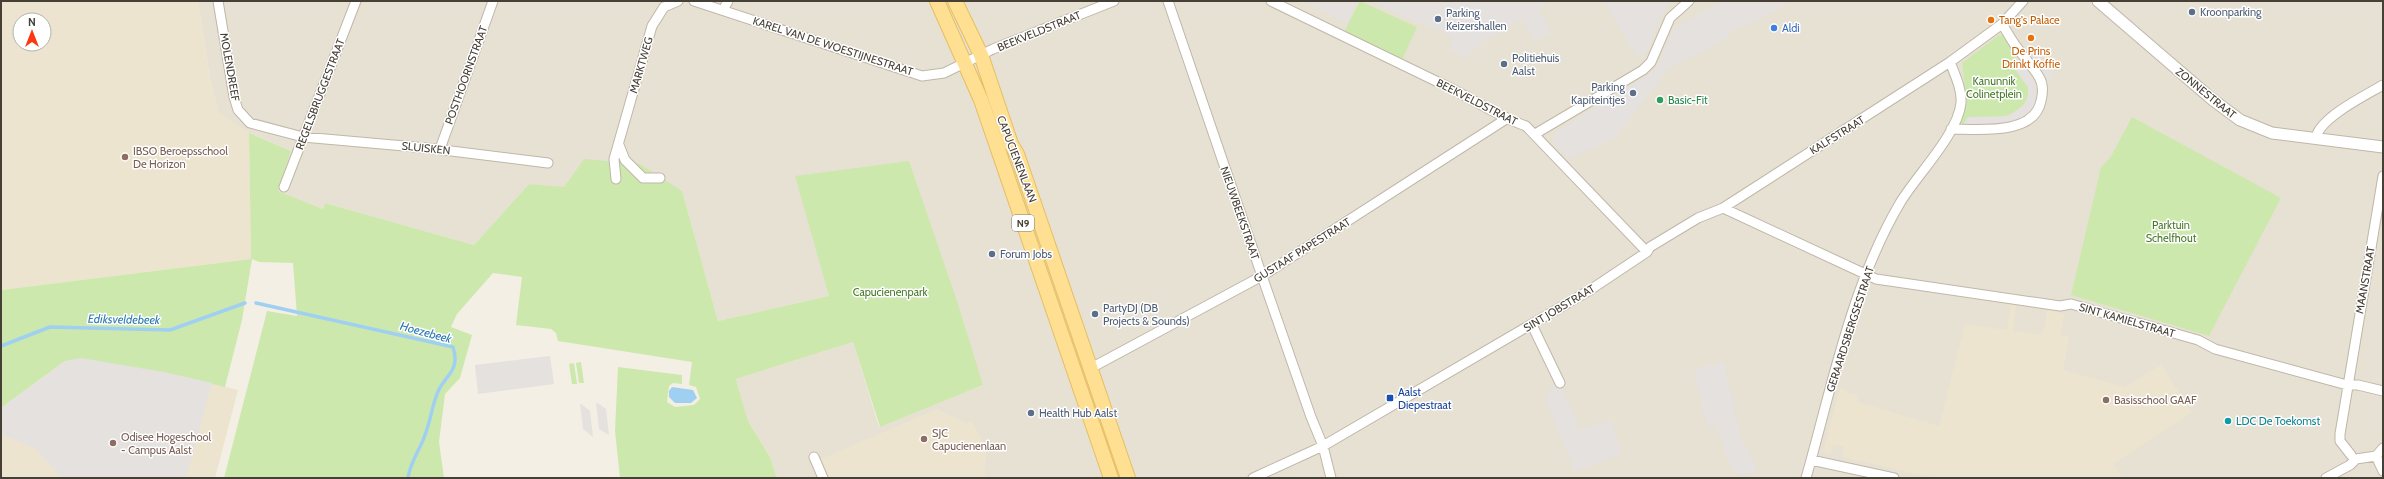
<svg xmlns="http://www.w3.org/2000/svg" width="2384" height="479" font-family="Cabin,sans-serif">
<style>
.residential{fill:#e7e1d3}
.education{fill:#ece4cf;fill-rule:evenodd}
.green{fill:#cde8ad}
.parking{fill:#e4e1de}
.water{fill:#a0d0f1}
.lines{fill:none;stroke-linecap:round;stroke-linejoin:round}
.stream{stroke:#a0d0f1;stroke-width:3.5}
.minor-casing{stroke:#bfb7a8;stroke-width:11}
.tertiary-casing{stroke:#bfb7a8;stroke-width:13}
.primary-casing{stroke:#e5be61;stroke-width:16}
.minor{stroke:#fff;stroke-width:9}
.tertiary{stroke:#fff;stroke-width:11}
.primary{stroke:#ffe092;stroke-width:14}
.service-dot{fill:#5c6f8a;stroke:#fff;stroke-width:1.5}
.food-dot{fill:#e8710a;stroke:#fff;stroke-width:1.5}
.shop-dot{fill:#3f7fe0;stroke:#fff;stroke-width:1.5}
.leisure-dot{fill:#2e9e5b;stroke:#fff;stroke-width:1.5}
.education-dot{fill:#8d6e63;stroke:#fff;stroke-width:1.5}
.transit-dot{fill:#1a4fb4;stroke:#fff;stroke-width:1.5}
.culture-dot{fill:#0f9aa8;stroke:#fff;stroke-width:1.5}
.labels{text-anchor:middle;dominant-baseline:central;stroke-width:3;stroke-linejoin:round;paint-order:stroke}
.shield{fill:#fff;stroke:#7e7972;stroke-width:1}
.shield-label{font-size:10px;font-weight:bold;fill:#463f35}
.service-label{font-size:11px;fill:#4e5e75;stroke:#fff;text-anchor:start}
.food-label{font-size:11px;fill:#c56008;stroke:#fff;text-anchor:start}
.shop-label{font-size:11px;fill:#366cbe;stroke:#fff;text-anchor:start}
.street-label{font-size:11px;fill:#463f35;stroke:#fff}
.park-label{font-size:11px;fill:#467827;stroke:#fff}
.leisure-label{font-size:11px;fill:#27864d;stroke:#fff;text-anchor:start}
.education-label{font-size:11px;fill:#785e54;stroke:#fff;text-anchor:start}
.transit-label{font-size:11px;fill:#164399;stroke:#fff;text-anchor:start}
.culture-label{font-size:11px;fill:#0d838f;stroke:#fff;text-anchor:start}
.water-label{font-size:12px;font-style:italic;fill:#2c7ab3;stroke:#fff}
</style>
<rect width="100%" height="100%" fill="#f3efe5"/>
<path class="residential" d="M198,1H2383V478H777L770,457L748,421L736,379L853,342L879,427L983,385L829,296L718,321L682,192L640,164L564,188L529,184L474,245L325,203L323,209L278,191L291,151L249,133L219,114L210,79Z"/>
<path class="education" d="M1,1H198L210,79L219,113L249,133L251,259L1,290ZM20,20H44V44H20Z
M2011,304L2016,305L2013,331L2042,335L2048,309L2065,314L2060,335L2069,337L2063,370L2125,387L2161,365L2192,412L2113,464L2122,478H1936L1842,457L1844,447L1833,444L1830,454L1823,452L1840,388L1847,390L1846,393L1858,395L1857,402L1939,426L1965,324L2007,330Z
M81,358L164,371L238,390L215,478H1V408Z
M937,409L966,423L972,421L986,448L985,478H828L819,460Z"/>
<path class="green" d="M1360,1L1417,27L1402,60L1344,32Z
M1999,35L2005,36L2017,57L2010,63L2028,87C2034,117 1978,125 1957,126L1967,103L1962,63Z
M2132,117L2281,198L2209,336L2071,295L2101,167L2110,158Z
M249,133L291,151L278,191L323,209L325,203L474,245L529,184L564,187L584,159L640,164L682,191L718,321L829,296L795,176L909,161L958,304L983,385L880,427L853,342L736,379L748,421L770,457L777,478H620L615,431L618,367L682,375V384L673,383L669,386L667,402L675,407L694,405L700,399L696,387L689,385L692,362L558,341L556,333L551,329L516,325L522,277L493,273L457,314L451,327L472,335L460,378L445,394L439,442L444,478H224L267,311L297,316L293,263L259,262L252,259L242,320L225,387L164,372L65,361L1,408V290L251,259Z
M581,362L584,383H579L576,363Z
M574,363L577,384H572L569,364Z"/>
<path class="parking" d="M1303,1H1357L1347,24Z
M1370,1H1552L1538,9L1552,32L1535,42L1521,19L1485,41L1464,59L1449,48L1454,38Z
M1603,1H1670L1658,22L1647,52L1638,58Z
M1721,1H1792L1751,24L1736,27L1725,39L1695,57L1694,55L1669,68L1615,138L1569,159L1552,141L1556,132L1656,70L1674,29Z
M2030,43L2050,69L2054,77L2046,80L2023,48Z
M2017,57L2034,80L2037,95L2035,105L2024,117L2008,125H1963L1968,117L2010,116L2024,105L2028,96V87L2010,62Z
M550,356L554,384L478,394L475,365Z
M81,358L164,372L212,383L186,478H62L36,449L1,434V408L65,361Z
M1724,362L1740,437L1753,460L1756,472L1738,475L1726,456L1717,425L1707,427L1694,369Z
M1560,383L1580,430L1612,420L1622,454L1575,472L1545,400L1553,385Z
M596,402L606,409L609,435L599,429Z
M580,403L590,411L593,437L583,429Z"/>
<path class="water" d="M672,387L693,390L697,398L691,403H675L669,397V391Z"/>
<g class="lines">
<path class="stream" d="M256,303L453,347C461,372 444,375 437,394C432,407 430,422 425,435C420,450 410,462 408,478
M1,346L50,327L170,330L245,303"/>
<g class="minor-casing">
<path id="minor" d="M218,1L234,97L238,110L250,123L303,137L427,148L548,163
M694,1L922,76L944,73L993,49L1114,1
M1168,1L1262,276L1311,417L1323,446L1331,478
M1271,1C1328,29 1385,56 1442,84C1470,97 1497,116 1526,126L1647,252
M723,10L728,1
M1951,129C1978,129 2034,136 2041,101C2043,93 2044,85 2039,77C2034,68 2025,59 2019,50C2012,42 2008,33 2002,24
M1535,134L1643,70L1651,62L1670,18L1689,1
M2316,138C2319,118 2366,95 2383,85
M619,145L625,160L643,178H660
M440,149L493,1
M616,179L614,159L652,26L664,7L678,1
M284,187L356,1
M1723,208L1876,279L2060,306L2071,304L2198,340L2215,349L2347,385H2358L2383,391
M1532,325L1560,383
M1091,368L1262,276L1506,119
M2351,455L2340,441V434L2383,176
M2376,456L2383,471
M814,457L823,478
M1811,460L1894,478
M1253,478L1323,446L1590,290L1647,252L1650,247L1698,218L1723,208L1950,62L2002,24L2023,1
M1806,478C1832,387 1851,286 1900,203C1916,176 1958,134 1961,103C1962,89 1955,75 1950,62
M2326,478L2350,465L2356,459L2376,456L2383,448"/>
</g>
<g class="tertiary-casing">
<path id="tertiary" d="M2098,1L2213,100L2240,120L2272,133L2383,147"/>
</g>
<g class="primary-casing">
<path id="primary" d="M937,1L981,100L1111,478
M955,1L981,55L1011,144L1017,154L1128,478"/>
</g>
<use href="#minor" class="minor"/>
<use href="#tertiary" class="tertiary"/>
<use href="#primary" class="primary"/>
</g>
<g class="service-dot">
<circle cx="2192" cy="12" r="4"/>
<circle cx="1438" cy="19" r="4"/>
<circle cx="1504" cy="64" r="4"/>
<circle cx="1633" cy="93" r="4"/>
<circle cx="992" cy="254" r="4"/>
<circle cx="1095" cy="314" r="4"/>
<circle cx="1031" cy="413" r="4"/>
</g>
<g class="food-dot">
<circle cx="1991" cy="20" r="4"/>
<circle cx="2031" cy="38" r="4"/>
</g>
<circle class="shop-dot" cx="1774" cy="28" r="4"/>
<circle class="leisure-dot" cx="1660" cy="100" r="4"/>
<g class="education-dot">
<circle cx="125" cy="157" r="4"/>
<circle cx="2106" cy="400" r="4"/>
<circle cx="924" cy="439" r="4"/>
<circle cx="113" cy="443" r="4"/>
</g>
<rect class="transit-dot" x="1386" y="394" width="8" height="8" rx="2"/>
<circle class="culture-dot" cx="2228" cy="421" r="4"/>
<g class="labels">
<rect class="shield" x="1012" y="215" width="22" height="16" rx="3"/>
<g class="shield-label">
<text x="1023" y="223">N9</text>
</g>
<g class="service-label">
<text x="2200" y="12">Kroonparking</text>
<text x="1446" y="13">Parking<tspan x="1446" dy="13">Keizershallen</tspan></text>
<text x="1512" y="58">Politiehuis<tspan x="1512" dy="13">Aalst</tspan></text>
<text x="1625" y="87" text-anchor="end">Parking<tspan x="1625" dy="13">Kapiteintjes</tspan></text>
<text x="1000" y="254">Forum Jobs</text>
<text x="1103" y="308">PartyDJ (DB<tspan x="1103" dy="13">Projects &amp; Sounds)</tspan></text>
<text x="1039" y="413">Health Hub Aalst</text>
</g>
<g class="food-label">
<text x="1999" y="20">Tang's Palace</text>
<text x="2031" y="51" text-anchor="middle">De Prins<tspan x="2031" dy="13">Drinkt Koffie</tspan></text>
</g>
<g class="shop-label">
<text x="1782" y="28">Aldi</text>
</g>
<g class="street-label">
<text transform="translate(1039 31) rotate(-22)">BEEKVELDSTRAAT</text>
<text transform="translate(833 46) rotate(18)">KAREL VAN DE WOESTIJNESTRAAT</text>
<text transform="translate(641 65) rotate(-74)">MARKTWEG</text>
<text transform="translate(230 67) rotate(80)">MOLENDREEF</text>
<text transform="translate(466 75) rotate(-70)">POSTHOORNSTRAAT</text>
<text transform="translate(2206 93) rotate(39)">ZONNESTRAAT</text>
<text transform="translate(320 94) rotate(-69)">REGELSBRUGGESTRAAT</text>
<text transform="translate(1477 102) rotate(27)">BEEKVELDSTRAAT</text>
<text transform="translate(1837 135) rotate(-32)">KALFSTRAAT</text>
<text transform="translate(426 148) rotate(6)">SLUISKEN</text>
<text transform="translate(1017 159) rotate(69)">CAPUCIENENLAAN</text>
<text transform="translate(1240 213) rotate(71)">NIEUWBEEKSTRAAT</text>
<text transform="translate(1302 250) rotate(-32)">GUSTAAF PAPESTRAAT</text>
<text transform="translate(2365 280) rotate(-80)">MAANSTRAAT</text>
<text transform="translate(1559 308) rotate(-31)">SINT JOBSTRAAT</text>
<text transform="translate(2127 320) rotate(16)">SINT KAMIELSTRAAT</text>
<text transform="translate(1850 329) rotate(-72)">GERAARDSBERGSESTRAAT</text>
</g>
<g class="park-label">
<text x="1994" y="81">Kanunnik<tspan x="1994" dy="13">Colinetplein</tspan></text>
<text x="2171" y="225">Parktuin<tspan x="2171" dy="13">Schelfhout</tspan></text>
<text x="890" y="292">Capucienenpark</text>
</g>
<g class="leisure-label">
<text x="1668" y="100">Basic-Fit</text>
</g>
<g class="education-label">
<text x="133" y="151">IBSO Beroepsschool<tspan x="133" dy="13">De Horizon</tspan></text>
<text x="2114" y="400">Basisschool GAAF</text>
<text x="932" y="433">SJC<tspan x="932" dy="13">Capucienenlaan</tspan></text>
<text x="121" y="437">Odisee Hogeschool<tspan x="121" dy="13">- Campus Aalst</tspan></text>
</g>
<g class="transit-label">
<text x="1398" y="392">Aalst<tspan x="1398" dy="13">Diepestraat</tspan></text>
</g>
<g class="culture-label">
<text x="2236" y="421">LDC De Toekomst</text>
</g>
<g class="water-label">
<text transform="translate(124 319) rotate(1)">Ediksveldebeek</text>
<text transform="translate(426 332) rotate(15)">Hoezebeek</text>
</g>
</g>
<rect width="2384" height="479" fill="none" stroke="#463f35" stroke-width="4"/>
<g transform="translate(32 32)"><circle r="19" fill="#ffffff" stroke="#b5b2ae"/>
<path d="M0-3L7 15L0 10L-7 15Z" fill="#fd3712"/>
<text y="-6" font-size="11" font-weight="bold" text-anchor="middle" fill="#463f35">N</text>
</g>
</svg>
